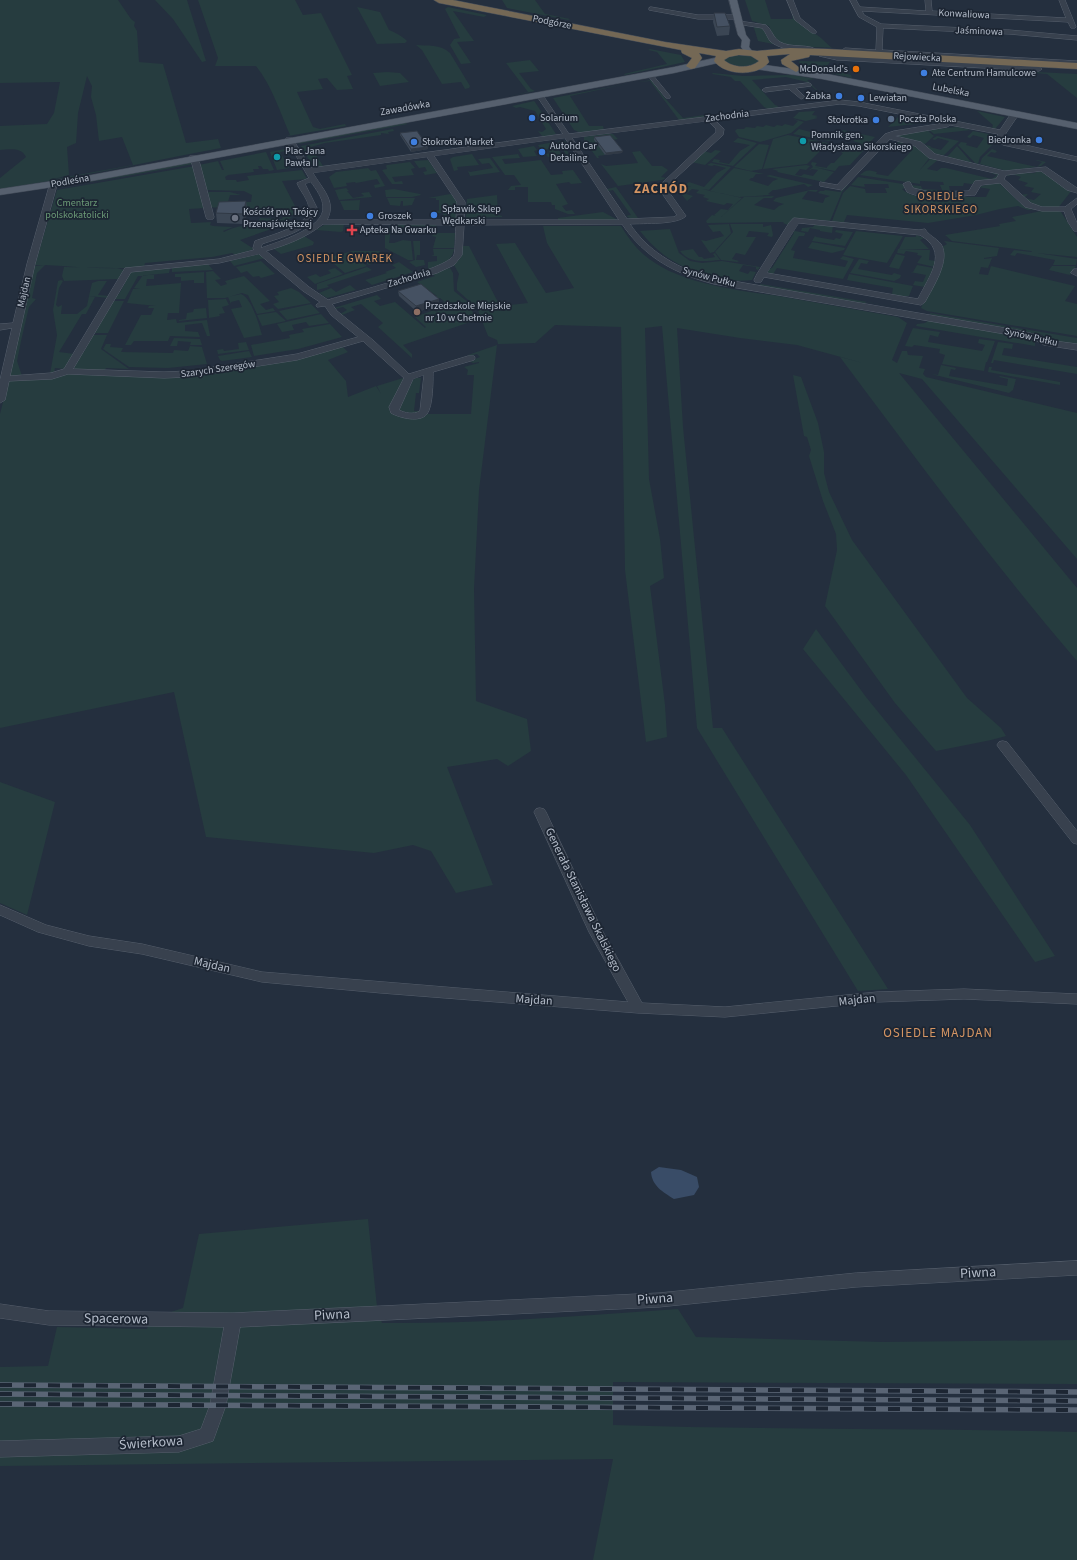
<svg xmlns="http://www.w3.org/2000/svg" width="1077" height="1560" font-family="'Source Sans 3',sans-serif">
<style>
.green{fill:#263c3f;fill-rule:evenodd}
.water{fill:#394c67}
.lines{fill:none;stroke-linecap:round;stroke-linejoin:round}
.minor-casing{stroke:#565f6c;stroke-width:1}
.major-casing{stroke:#414a57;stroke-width:1}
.highway-casing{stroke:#434c59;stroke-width:1}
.minor{fill:#38414e;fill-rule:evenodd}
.major{fill:#56606e;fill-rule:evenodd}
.highway{fill:#746855;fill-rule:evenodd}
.rail-casing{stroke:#5a6575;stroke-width:5.5}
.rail{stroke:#1d2633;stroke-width:4;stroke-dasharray:12;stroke-linecap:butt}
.wall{fill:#3b4654}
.shaded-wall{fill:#303945}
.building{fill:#455162;stroke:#303945}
.food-dot{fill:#e8710a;stroke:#1d2633;stroke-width:1.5}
.shop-dot{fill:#3f7fe0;stroke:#1d2633;stroke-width:1.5}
.service-dot{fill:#5c6f8a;stroke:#1d2633;stroke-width:1.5}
.culture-dot{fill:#0f9aa8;stroke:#1d2633;stroke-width:1.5}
.worship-dot{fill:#6b7280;stroke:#1d2633;stroke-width:1.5}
.health-dot{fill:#e0444e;stroke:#1d2633;stroke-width:1.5}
.education-dot{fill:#8d6e63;stroke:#1d2633;stroke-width:1.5}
.labels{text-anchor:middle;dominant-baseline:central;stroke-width:3.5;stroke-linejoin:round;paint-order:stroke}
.far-street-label{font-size:10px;fill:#b4bcc9;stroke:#1d2633}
.far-poi-label{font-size:10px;fill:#b4bcc9;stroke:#1d2633;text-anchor:start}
.far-park-label{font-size:10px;fill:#6b9a76;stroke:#1d2633}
.far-neighbourhood-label{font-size:11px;letter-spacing:1px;fill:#d59563;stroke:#1d2633}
.street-label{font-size:12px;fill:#b4bcc9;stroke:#1d2633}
.far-district-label{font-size:13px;font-weight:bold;letter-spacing:1px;fill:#d59563;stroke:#1d2633}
.neighbourhood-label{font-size:13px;letter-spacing:1px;fill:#d59563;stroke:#1d2633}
.near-street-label{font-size:14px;fill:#b4bcc9;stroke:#1d2633}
</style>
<rect width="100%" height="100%" fill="#242f3e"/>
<path class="green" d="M0,0H118L131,19L135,22L134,26L137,31L139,62L163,64L186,143L218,139L221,148C147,162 74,178 0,189V178L26,157C22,147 9,149 0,150V126L47,124L54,113L60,82L0,83ZM87,76L92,86L91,97L96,115L99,141L122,137L133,165L50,180L69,175L67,147L76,143L78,113Z
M155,0H187L206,61L202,62L173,19Z
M198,0H295L303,15L321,13L352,75L347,76L353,89L337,90L327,78L318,79L323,89L297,92L313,127L320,129L345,124L346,126L288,136H287L290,135C280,112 272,86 256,66H215L218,58Z
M502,0H535L545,14L570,19L568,20L507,8Z
M745,0H765L771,19H793L792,15H794C799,24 808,31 817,35C822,38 827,44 832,48C820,47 791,48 781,44C774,40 772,33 769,26L752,21Z
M357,7L380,12L389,30C393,31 405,38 407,41L405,43L377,44Z
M448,7L487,15L484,17L453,11L474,41L457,42L471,63L461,64L450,45L454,39L460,38L445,9Z
M755,25L763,27L782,46L758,41L754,28Z
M416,45C428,46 440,44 450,53L470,86L469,88L465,89L461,82L442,84L422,50Z
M650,49L681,55L685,62L625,75L624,74L667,64L657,52L648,50Z
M740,53L757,57L760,62C746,68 736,68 723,61L724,58Z
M530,60L539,71L519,73L531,89L535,91L499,98L528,92L506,63Z
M799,61L841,62H830L825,68L851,75L852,78L804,67L800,66Z
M998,70L1077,74V98L1047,74Z
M387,72L400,73L409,82L380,86L373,73Z
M713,73L743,76L793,75L815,79L807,80L825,98L807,82L786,77L752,80L775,105L778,106L777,108L768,109L764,107L740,81H735L731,77L712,74Z
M652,80L664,97L683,118L712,114L714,116L679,120L650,81L638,82Z
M626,84L570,96L589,126H603L604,130L581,133L574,130L553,98Z
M534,101L535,102L556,134C547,137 544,140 538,131L542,132L546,129L535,111L520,107L516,108L512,106Z
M815,111L819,112L815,111L812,115L818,116L815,117L818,118L806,121L793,118L799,112Z
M977,111L1005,117L995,129L948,119L992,128L993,125Z
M898,117H910L934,122L888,127Z
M793,119L804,122L791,133L760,142L739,137L735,131L737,129H744L746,127L755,128L757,126L763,127L766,125L774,127L777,125L782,126L785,124L793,126L798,121Z
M402,122L408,124L298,144L300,142Z
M957,127L971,130L934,134L929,130Z
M393,129L394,131L388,132L389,134L381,133V135L325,143L311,147L323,166L331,165L332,166L313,167L301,146Z
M799,129L815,133L816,132L834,136L829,141L793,134Z
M843,130L875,137L864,148L843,144L844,143L857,146L860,143L853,141L857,138L844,136L842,138L837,137Z
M927,130L934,136L925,144L896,136Z
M973,131L994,135L997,140L980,157L978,164L975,163L958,145L961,142L967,143L966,145L977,148L984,138L973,135L970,138L967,137Z
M604,134H613L618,139L612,140L605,155L598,156L599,158H597L584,140V137Z
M788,135L828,143L826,146L800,141L825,146L807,164L763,169L773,139Z
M937,136L959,141L944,155C935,155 930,151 924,145L931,146L930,147L941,150L949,141L938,138L935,140L932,139Z
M738,138L757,143L733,166L712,162L714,159L720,160L719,162L729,164L740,151L750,145L733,142Z
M564,141L568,143L570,146L565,147L569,154L575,153L580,161H571L557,142Z
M899,141L916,145L931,156L919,171L932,157L939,159L927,169L937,171L941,168H946L992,179L997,175L991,173L993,171L999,174L995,180L971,184L964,183L963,186H949L950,191L948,193L916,192L910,185L921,186L922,189L942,190L940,185H944L943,182L920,181V184L860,175C866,169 869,170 877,172L876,174L888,176L913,149L901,146L899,148L894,147Z
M554,142L562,155L548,157L546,154L550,153L548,149L541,150L538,145Z
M831,143L864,150L850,165L839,166L835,171L814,167L834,172L824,182L777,172L778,171L772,169L806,165L810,166L806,170L800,169L795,175L801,176L804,174L813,176L818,170L812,169L808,171L813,167L811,164L812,162L817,163L815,166L827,168V167L831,163H834L843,153H841L847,148L835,145L833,147L828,146Z
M759,144L769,145L762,169L751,171L734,167Z
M534,146L537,150L534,151L537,156L523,157L518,149Z
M957,146L972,163L947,157Z
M290,148L292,150L280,152L289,168L277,170L270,152Z
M992,149L997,151L995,153L991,152L987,156L1037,167L1042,162L1035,160H1037L1046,162L1041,166L1036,167L1007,171L980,164L982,158Z
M715,150L721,151L705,165L691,162L704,151L711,153Z
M640,151L652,166H662L668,170L661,177L666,178L662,180L618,186L601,164L606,166L638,163L632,152Z
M266,152L274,170L269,171L268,169H263L261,166H258L259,169H253L254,172L228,175L225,177L226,180H236L237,182L249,180L247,176L302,170L307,179L282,181L295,206L293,215L260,216L261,214L255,209L247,208L231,202H251L252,195L244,191L207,190L199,165L218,161L222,170H224L220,161Z
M472,154L479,165L457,167L458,170L454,171L450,159L453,157Z
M518,154L520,158L502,159L505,164L541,160L551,175L563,174L562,171L573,170L582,183L571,184L569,182L556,184L568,204L562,206L566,211L572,210L575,214H568L555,209V205H552L551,202H528V187H515V190H508L511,186L521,185L514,175H505L492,157Z
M490,158L500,172L470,176L468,171L470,172L493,168L489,163L482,164L478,159Z
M428,160L437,173L425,175L423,172L427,171L425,167L419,168L414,161Z
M191,162L193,164L127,176L58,187Z
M410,162L415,168L411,169L414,175L392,177L395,182L402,181L403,184H392L382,170L387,169L386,166L387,165Z
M711,163L731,167L709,190L702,189L742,198L721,217L744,197L774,196L772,198H764L754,205L774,210L779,206L784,204L773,201L776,198L810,190H818L816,192L808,191L802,199L823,203L825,198L830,196L818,193L820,191H824L825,190L840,192L847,185H848L842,192L830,221L800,218L792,220L788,225L783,223L784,222L707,223L706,221L712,215L716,216L714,215L721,209L728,210L733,204L727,203L724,205L706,201L709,199L703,197L705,195L696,193L699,190L692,189L686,194L693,196L687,201L681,194V189L684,186L691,187L685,185L689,182L704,187L717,173L726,168L714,165L712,166L707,165Z
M195,166L205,208L189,209L191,223L211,222L210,225L213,226L233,227L223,231L224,232C228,230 232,228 237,227C246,225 255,227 260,218L282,219L283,217H292L277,227L240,240L254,249L236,255L232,253L212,257L145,263L144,267C111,270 78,267 45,265L37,273L32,298L36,299L29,307L21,341L17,361L22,376H9L34,266H45L35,265L57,190Z
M368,168L371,171L376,170L385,186L375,188L374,185L380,184L377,179L356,183L355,182L346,183L347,186L334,188L329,177L336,172Z
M734,168L764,174H756L753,178H751L749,180L768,186L773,181L778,179L766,176L770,175L813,185L808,187L804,184L776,190H773L768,194L771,195H770L739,197L710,191Z
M1034,171L1042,172L1072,190L1058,208L1034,206L1018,195L1028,194L1024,198L1034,200L1041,194L1031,192L1034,188L1024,186L1028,183L1018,180L1021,177L1012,174L1009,176L1006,175C1015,171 1026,174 1036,173Z
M858,177L903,184L906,188L902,189C914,200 933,197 949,197L951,194L952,197H986L990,189L978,187L998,182L1020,203L1036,209L1028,210L1018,206L1000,209L976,215L928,223L847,215L844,222L856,224L832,221L843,193L850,186L865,189L866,193H887L885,188H889L888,184H864L865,187L851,185Z
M616,187L638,218V219H628L630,218L626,216L631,215L613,190L608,191L607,189Z
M346,188L349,191H347L353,198L364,196L361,193L369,192L372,197L339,200L335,190Z
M394,189L420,194L421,195L412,197H386L385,190Z
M207,192H230L241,195H230L228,202C222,205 218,209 211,207Z
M450,194L454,195L458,206L456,219H444L443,213H435V211H439V200H436V198H428Z
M497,195L498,215L502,216V217L466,218L467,199Z
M387,198H415L412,205L403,206V201H401L400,206L390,205Z
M360,200L359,210H344L340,201Z
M1046,210H1056L1061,212L1077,237V257L1037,253L1077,259L1076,265H1053L1055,260L1017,253L1015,256L1010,255L1014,250L1032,252L1031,251L952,241L945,235L1000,226L999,224L1016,221L1012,217Z
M603,212L618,220L558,221V218Z
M344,224L343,231L341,232L316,230L324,225Z
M398,224H436L437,231H432V227H421V229L398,228Z
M729,224L731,233L714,252L710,253L701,240L706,241L724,236L720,231L713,232L708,225Z
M730,224H763V227L771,225L773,235L772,237L767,236L769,233L749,231L746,237H756L745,255L736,253L732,259L739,261L737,262L721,260L715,252L733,232Z
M815,224L833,225L832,233L820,231V230L810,228L808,232L801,231L802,228L813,227Z
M543,226H621C627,236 634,246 643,254C678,285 739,290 784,297C822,304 860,310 898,317L907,323L892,360L897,363L902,351H907L908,355L923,356L919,368L925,369L923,374L926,377L1077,413V559L922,379L899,373L1077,588V661C993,563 917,460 840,357L863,363L797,345L740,338L677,328L683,427L713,728H722L888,989L858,991L697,728L662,326L645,328L649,479L660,539L664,578L650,586L665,705L667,737L646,742L625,570L621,327L555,325L535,343L498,344L497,340L488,336L477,308L457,290V283L459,274L454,265L461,257L463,246H469L500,306L528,303L496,244L515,243L546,293L574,288L547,243Z
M385,227L391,228L389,243H394L403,240L411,241L413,260H408L385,248Z
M670,229L679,253L690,261L702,263L722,261L760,267L758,270L756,269V267L743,265L739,271L748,274L750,271L756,272L752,280C724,284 687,272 664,255C655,248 647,240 640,231Z
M836,230L853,232L845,246L812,241L815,236L816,237L834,240L836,238L840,239L843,234L835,232Z
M795,231L805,233V234L804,236H799L791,250L795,251L793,258L845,267L848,261L840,259L843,256L854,259L843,279L777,268L773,274L766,272L768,269L772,268L794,233L792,232Z
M856,231L903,236L887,263L843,255Z
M434,233H455L454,248H433L436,237L432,236Z
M916,235L924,238L920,240L929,249H899L905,237H916Z
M304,236L314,242L313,245L281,254L274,249Z
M413,241H420V255H417L416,260H424L425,265L416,267L409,262L415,260Z
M944,241L999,248L997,256L984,258V259L992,258L988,268L981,267L979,274L988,275L991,266L1075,286L1065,301L1077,304V336L927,311L921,308L943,257L942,247L947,244Z
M812,242L845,248L844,250L832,253L808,248Z
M433,249H454C452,263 440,265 428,270V262L437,261V256H431L434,255Z
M693,249L699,257H702L704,259L715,257L713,254L715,253L720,260C705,261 690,264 680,251Z
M898,249L930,250L929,260L936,261L934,267L917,263L922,256L917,255L918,253L906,251L904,254L897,253Z
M350,251H379L391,257L369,265Z
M349,252L367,266L345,273L327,258Z
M259,253L265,258L234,266L230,261Z
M896,254L905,256L899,269L889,267Z
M859,259L869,261L867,264L861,263L858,269L892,275L894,273L901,275L900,278L894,281L850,273Z
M261,261L275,274L261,278L259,276L253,277L247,271L241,273L236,267Z
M399,262L413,272L372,285L365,280L387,273L385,272L396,268L392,265Z
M208,264L213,270L172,272V268Z
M917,265L934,268L925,287L913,285L915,281L923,282L926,275L910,272H913Z
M1052,266H1076L1070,275L1049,270Z
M64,267L115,268L125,270L118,279L64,281L62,276Z
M367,267L372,270L327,285L329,287L317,290V284Z
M170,268L169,273L138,276L125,299H113L115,296L119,294L126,281L124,279L127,274L132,271Z
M335,268L343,274L315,284L307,277L316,274L320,277L331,273L328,270Z
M450,268L453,273L454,291L469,303L476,320L403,345L412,354V358L378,327L383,323L361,304L351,307L355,310L342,315L340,314L347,310L343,307L335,309L334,308L377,295L381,299L374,301L380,306L395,302L425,328L426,327L415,317L434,310L446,320L432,307L445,302L440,298L430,301L437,296L417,282L435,276L431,273Z
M213,271L221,279L215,280L221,286L227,284L225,281L244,276L270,301L260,304L266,310L273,308L275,311L257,314L248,295L242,293L225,298H207L206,272Z
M204,272V283H194V280L181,281V277H175V274Z
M849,274L913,286L909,296H911H897L892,294L893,288L847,280Z
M143,275H154V279H147L146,286L181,283L179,313H168L167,320L176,319L177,323L207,320L210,336H207L202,323L185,325V331L198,332L200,337L170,336L168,341H134L131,345H125L141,315H151L154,308H148L149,306H156L127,303L133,289L140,288H134Z
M61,280L63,281L59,288L56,305L58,307L62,305L61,314H77L87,306L89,296L95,297L86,314H82L59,352L75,354L66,369L55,368L54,373L50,374L57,335L53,310L58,281Z
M98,281H107L98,295L110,296L109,298L89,296L92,283Z
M760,284L903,308L866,302L864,305L761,287Z
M350,285L356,290L327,298L319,293L331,288L336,292Z
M291,288L299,292L311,303L278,309L273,304L279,302L274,296L279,295L277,292Z
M241,294C252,298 259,325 262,335L244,338L231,309L242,307L239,300L231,302V304L228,297Z
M226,299L229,305L222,307L225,313L219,314L220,316L209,318L208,300Z
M112,301H124L108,333H92L96,330L102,321L100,320Z
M311,304L320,313L287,320L279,311Z
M206,308L207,318L179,321V320L186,319L187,313L193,312L194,309Z
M276,312L286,321L262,326L257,315Z
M930,313L1077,338V345L1042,339L1043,335L931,316Z
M321,314L329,323L309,326L306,322L292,325L294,330L282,332L277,324Z
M929,320L1028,337L1027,339L1035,341V346L916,326L917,324L925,323Z
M330,324L342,337L298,349L254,356L251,345L290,338L289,335L304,332L302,329Z
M913,328L940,332L938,337L930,335L928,342L982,351L985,345L978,343L979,339L995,341L987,362H986L984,371L942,364L945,355L939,353L940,349L914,345L912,347L905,346Z
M93,335H107L101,349L129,369L106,368L105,370L75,369L73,366L80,354L84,352Z
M174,338L200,339L202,345H190L191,342L178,341L177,346H170Z
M246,342L249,350L218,354L217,350L223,349L224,351L239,349L238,343Z
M998,342L1013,344L1012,349L1004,348L1002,355L1077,367V374L994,360L993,363H991Z
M106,344H111L110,347L123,348L121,352L173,353L174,350L188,351L190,346L202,347L207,364L168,368L129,367L103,349Z
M497,345L479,490L474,589L476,701L527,719L531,751L508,766L497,759L447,767L493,885L456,893L431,851L413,845L374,853L206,837L174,692L0,728V414L8,382L13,380L67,374L193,375V377L223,373L224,371L295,359L343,347L348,352L328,360L346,381L348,397L376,386L381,394L377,386L403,378L404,380L389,410L396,415L412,418L426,414H471L474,375H467L468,370L464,367L479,363V362L473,363L470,361L480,357L477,354L470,356L468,355Z
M249,351L252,357L222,361L220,360L218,356Z
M941,365L956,368L955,370L951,369L949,376L1007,386L1008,379L999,377L1000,376L1016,379L1013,390L1009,393L931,374L938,375Z
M989,367H992L991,370L1060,382V385L988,372Z
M793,375L801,377L818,423L824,452V473L829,492L852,540L967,698L1001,728L1006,736L991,740L936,751L895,703L825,606L837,550L836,534L823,501L809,456L811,450L807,437L804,436Z
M416,378H421L419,393H416L414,411H420L416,414L401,411L399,408V404L412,381Z
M816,629L866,697L970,825L1055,956L1035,962L906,775L803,649Z
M0,782L55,802L27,915L0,903Z
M368,1219L377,1307L382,1323C481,1324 580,1316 678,1309L696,1337L883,1342L1077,1340V1384L613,1382V1425C768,1430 922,1428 1077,1432V1560H593L613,1459L0,1466V1367L48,1366L57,1327L147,1329L150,1319L183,1308L199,1234Z"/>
<path class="water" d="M659,1167L681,1170L697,1177L699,1187L694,1195L674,1199C663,1192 652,1186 651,1172Z"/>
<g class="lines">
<g class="minor-casing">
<path id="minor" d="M787,0H793L800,18L816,31V33H812L795,20Z
M850,0H856L860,7L926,11L925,0H931L932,11L1066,18L1059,0H1065L1076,27L1075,28H1071L1068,22L862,11L864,15L881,24L1009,30L1077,36V40L1009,34L883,28L882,50L1077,61V65L843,51L842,50L845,48L876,50L877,27L859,17Z
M651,7L698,15H737L740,17L737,19H698L649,10V8Z
M739,21L766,25C772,30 773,38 780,42C791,48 808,44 815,49C807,55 778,49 770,41C767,37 766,32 762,28L737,24L736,23Z
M821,53L837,56L1039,67L1042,69L1039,71L837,60L819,56L818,55Z
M650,73L652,74L670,96V98H666L648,76L647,75Z
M809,83L811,84V86L796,88L805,97L801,99L789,89L765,92L762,90L765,88Z
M540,93L542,94L569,134L840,100L859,102L1000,130L1012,112H1018L1019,114L1006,133L1004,138L1008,141L1077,157V161L1003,145L996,139L998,134L950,125L947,127L895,136L921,142L935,154L1004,171L1046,167L1077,188V193L1067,190L1041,171L1006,175L1004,179L1031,203L1042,207H1065L1077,198V204L1071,209L1077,223V231H1074L1068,222L1064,211H1042L1025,207L1000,183L981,185L975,195H972C952,197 926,201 907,192L903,184L907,182H910L913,188L930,192L969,191L975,181L996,179L999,174L929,158L915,146L890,139L842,190L820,186V182L837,185L885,134L894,131L944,123L859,106L840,104L715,120L724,129L723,135L667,186L669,192L686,216C677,225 644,223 630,224C648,251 674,266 704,276L1022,331L1041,336L1047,340L1077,344V350L1044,345L1035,340L1022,337L714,284C676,274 645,258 622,224L464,225L462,255L454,265L437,273L332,304L337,311L374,341L409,374L468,356H474L475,358L474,360L433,372C433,382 433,406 427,414C420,423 400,418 391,413L389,407L404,378L363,341L297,360L188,377L164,378L68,374L52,379L9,381L5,400L0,403V380L12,328L0,330V324L13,323L27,264L50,183H53L57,185L35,264L10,376L51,373L64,369L125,268L219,259L254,250L253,248L255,241C268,236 309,226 309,209C309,200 300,191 297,183L309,178L295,154L285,140L286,138H292L311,168L563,134L536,95ZM708,121L716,129V132L659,186L661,192L677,215L674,217L627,219L572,138ZM565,138L619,220H464L465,202L434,156ZM427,157L457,202L456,220H327C337,201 322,189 313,173ZM311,182C316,189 323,198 323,207C325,228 278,242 261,248L262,244C281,237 313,231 317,208L305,184ZM323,224L456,225C455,232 456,249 454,255C448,269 347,294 328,300L309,287L266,251C286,245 306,238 323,224ZM259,254L303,291L320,302L316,305L317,307L325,306L331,315L358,337L297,354L188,371L164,372L73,369L131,272L219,263ZM424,375L420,411C413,415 405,413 399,410L413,379Z
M190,156H196L200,164L214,217L213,219H207L206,217L192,164L189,158Z
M794,218L919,230L925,229C928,235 936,238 941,244C951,260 933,287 925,302L921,305L764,277L761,282H755L754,280L757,274L789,223ZM799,223L920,235C950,252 929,276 918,299L767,273Z
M1074,269H1077V276L1071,273Z
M1003,741L1007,742L1077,831V844L1073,843L999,748L997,745L999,742Z
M540,808L544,809L546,812L603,932L642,1003L725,1007L877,992L964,989L1077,994V1004L964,999L877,1002L725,1017L638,1013L381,993L262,982L142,954L89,946L38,932L0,915V905L46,925L89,936L142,944L262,972L628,1002L589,932L534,812L536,809Z
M1077,1261V1275L856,1287L659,1307L240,1327L226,1405L213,1441L179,1452L0,1457V1441L179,1436L201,1429L210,1405L224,1327L49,1325L0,1318V1304L49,1311L233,1313L659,1293L856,1273Z"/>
</g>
<g class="major-casing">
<path id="major" d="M729,0H737L746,35L750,40L749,47L753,52L752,54H746L741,47L742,40L738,35Z
M719,57L722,58L723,60L722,62L674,73L86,182L0,195V189L86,176L674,67Z
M758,64L822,73L1077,123V129L822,79L755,69L754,67L755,65Z"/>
</g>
<g class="highway-casing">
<path id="highway" d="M434,0H453L665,42L726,51L739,49L757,51L790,48L828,49L1077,63V69L810,55L809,57L791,61L801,69L796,72L782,64L781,60L790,54L767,56L769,62C758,77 725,76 714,61L716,56L699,53L702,58L695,68L691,69L686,66L692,58L682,53L681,50L439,3ZM739,55L751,56L759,61C749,69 733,68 724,60L729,57Z"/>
</g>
<use href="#minor" class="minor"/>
<use href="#major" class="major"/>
<use href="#highway" class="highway"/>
<g class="rail-casing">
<path id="rail" d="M0,1385L1077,1392
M0,1394L1077,1401
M0,1404L1077,1410"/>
</g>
<use href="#rail" class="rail"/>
</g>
<path class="wall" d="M714,13L730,26L729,35L717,36L713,22Z
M400,133L428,147V149L411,152L400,135Z
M594,137L622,153L605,155L594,140Z
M246,201L247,211L244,224L217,223L216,213Z
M398,291L439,299V305L417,312L399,296Z"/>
<path class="shaded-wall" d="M428,147V149L411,152V149Z
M623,151L622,153L605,155L606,153Z
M246,201L247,211L244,224L243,214Z
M439,299V305L417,312L416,306Z"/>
<path class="building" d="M714,13H725L730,26L717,27Z
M417,131L428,147L411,149L400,133Z
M610,135L623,151L606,153L594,137Z
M246,201L243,214L216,213L219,202Z
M421,284L439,299L416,306L398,291Z"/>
<circle class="food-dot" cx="856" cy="69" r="4"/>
<g class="shop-dot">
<circle cx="924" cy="73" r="4"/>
<circle cx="839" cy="96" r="4"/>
<circle cx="861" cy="98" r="4"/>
<circle cx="532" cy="118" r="4"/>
<circle cx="876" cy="120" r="4"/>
<circle cx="1039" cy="140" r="4"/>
<circle cx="414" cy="142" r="4"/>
<circle cx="542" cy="152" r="4"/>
<circle cx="434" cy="215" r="4"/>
<circle cx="370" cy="216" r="4"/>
</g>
<circle class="service-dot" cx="891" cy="119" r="4"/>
<g class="culture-dot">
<circle cx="803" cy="141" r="4"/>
<circle cx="277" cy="157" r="4"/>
</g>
<circle class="worship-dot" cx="235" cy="218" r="4"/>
<path class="health-dot" d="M350 224h4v4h4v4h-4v4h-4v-4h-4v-4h4z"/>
<circle class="education-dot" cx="417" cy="312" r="4"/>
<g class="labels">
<g class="far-street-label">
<text transform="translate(964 14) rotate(3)">Konwaliowa</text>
<text transform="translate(552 22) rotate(11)">Podgórze</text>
<text transform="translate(979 31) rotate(2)">Jaśminowa</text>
<text transform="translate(917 57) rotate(3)">Rejowiecka</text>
<text transform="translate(951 90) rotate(11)">Lubelska</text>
<text transform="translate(405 108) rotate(-10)">Zawadówka</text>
<text transform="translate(727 116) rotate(-7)">Zachodnia</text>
<text transform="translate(70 181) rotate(-10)">Podleśna</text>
<text transform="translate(709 277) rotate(15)">Synów Pułku</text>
<text transform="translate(409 278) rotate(-17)">Zachodnia</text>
<text transform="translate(24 292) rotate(-77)">Majdan</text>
<text transform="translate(1031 337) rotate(13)">Synów Pułku</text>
<text transform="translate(218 369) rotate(-8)">Szarych Szeregów</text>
</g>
<g class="far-poi-label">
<text x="848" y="69" text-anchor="end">McDonald's</text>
<text x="932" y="73">Ate Centrum Hamulcowe</text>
<text x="831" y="96" text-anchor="end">Żabka</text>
<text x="869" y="98">Lewiatan</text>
<text x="540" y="118">Solarium</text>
<text x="899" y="119">Poczta Polska</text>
<text x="868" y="120" text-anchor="end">Stokrotka</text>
<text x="811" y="135">Pomnik gen.<tspan x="811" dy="12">Władysława Sikorskiego</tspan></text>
<text x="1031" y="140" text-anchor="end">Biedronka</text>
<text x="422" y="142">Stokrotka Market</text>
<text x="550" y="146">Autohd Car<tspan x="550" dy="12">Detailing</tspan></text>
<text x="285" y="151">Plac Jana<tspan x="285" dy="12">Pawła II</tspan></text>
<text x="442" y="209">Spławik Sklep<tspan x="442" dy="12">Wędkarski</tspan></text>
<text x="243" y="212">Kościół pw. Trójcy<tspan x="243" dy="12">Przenajświętszej</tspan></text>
<text x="378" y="216">Groszek</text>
<text x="360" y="230">Apteka Na Gwarku</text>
<text x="425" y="306">Przedszkole Miejskie<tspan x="425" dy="12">nr 10 w Chełmie</tspan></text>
</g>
<g class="far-park-label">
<text x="77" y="203">Cmentarz<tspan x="77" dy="12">polskokatolicki</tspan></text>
</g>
<g class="far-neighbourhood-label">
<text x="941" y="196">OSIEDLE<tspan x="941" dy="13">SIKORSKIEGO</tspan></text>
<text x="345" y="258">OSIEDLE GWAREK</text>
</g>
<g class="street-label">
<text transform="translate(583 900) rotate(64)">Generała Stanisława Skalskiego</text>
<text transform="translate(212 965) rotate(13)">Majdan</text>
<text transform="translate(534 1000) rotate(4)">Majdan</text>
<text transform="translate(857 1000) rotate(-6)">Majdan</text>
</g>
<g class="far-district-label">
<text x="661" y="189">ZACHÓD</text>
</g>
<g class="neighbourhood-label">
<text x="938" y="1033">OSIEDLE MAJDAN</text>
</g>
<g class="near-street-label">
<text transform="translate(978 1273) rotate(-3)">Piwna</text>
<text transform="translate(655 1299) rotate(-4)">Piwna</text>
<text transform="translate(332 1315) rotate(-3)">Piwna</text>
<text transform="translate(116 1319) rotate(1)">Spacerowa</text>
<text transform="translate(151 1443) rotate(-4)">Świerkowa</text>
</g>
</g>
</svg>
